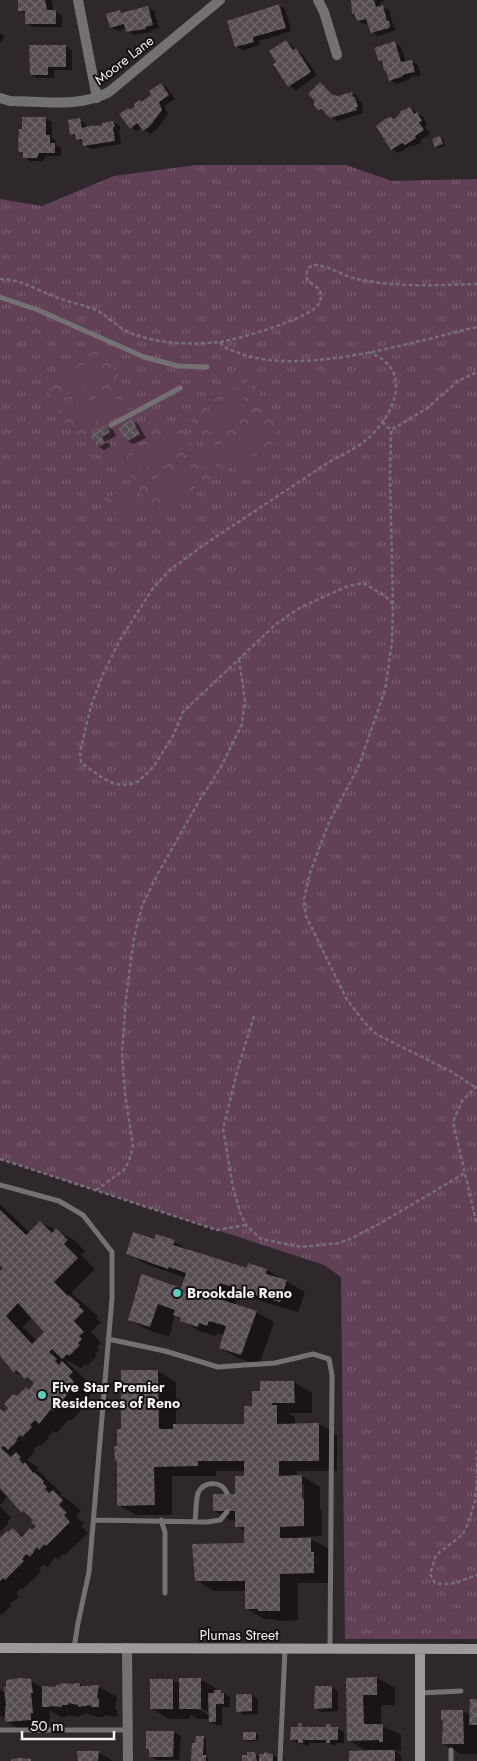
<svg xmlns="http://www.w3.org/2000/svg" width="477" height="1761" font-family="Jost,sans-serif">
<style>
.grass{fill:url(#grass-tufts)}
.park{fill:url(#park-crowns)}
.pitch{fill:#624055}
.shadow{fill:#0007;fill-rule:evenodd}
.building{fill:url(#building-cross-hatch);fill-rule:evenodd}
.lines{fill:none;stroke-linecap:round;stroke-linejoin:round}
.path{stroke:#756f73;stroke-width:2.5;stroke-dasharray:4 2.5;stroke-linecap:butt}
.lane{stroke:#747173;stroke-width:5}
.street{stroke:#747173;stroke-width:10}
.secondary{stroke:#9f999c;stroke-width:10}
.poi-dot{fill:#5bcebc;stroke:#141113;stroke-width:2}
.labels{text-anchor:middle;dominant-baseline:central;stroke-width:4;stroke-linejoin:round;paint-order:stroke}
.street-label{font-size:14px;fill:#f5f0f3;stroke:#141113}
.poi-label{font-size:14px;font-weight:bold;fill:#f5f0f3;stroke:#141113;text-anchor:start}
</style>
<defs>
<pattern id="grass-tufts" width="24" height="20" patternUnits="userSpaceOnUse" patternTransform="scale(1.25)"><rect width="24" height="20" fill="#624055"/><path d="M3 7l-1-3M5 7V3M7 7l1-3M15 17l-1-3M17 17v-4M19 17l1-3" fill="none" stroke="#795c6e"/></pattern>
<pattern id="park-crowns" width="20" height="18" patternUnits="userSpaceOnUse" patternTransform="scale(1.25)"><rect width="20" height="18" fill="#624055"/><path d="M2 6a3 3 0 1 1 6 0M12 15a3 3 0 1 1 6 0" fill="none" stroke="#795c6e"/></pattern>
<pattern id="building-cross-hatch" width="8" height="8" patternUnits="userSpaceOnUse" patternTransform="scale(1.25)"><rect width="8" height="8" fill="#554d52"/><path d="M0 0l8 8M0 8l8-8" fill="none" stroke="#6e676b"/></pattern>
</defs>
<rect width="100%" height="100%" fill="#2e272b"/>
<path class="grass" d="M196,165H346L392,181L477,179V1639H345L341,1277L324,1265L0,1159V199L42,206L114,176Z"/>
<path class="park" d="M102,347L135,407L75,440L42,380Z
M252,379L284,439L220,474L187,414Z
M178,420L211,479L151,512L119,453Z
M128,487L138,507L113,520L103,500Z"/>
<path class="pitch" d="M94,359L104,377L66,398L56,380Z
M111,389L121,407L82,428L72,410Z
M241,393L251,411L212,432L203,414Z
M258,423L268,440L229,462L220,444Z
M171,431L180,449L142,470L132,453Z
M187,461L197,478L158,500L148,482Z
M128,487L138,505L119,516L109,498Z"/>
<path class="shadow" d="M19,0H52L53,11L62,15V27H33L26,23V14L19,10Z
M352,0H385L380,3L381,7L389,10L393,25L396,30L378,36L372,32L369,23L364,24L358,21L356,14L354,13Z
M279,6L285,9L291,31L259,41L260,45L243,50L236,46Z
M148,7L154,11L159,28L151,30L152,32L134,35L127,31L126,28L118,31L111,27L120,11L125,14Z
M0,33L5,36L0,43Z
M286,41L302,54L317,75L296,90L289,86Z
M395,43L401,47L406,62L411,61L418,65L421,75L411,77L408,80L396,84L390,80L384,63L380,60Z
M65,46L72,50V70H54V78H37L31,75Z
M161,84L167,88L175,99L164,106L168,114L157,129L150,134L142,128L137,131L130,128L131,111L137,106L140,101L142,102L153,95Z
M321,84L336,97L352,93L358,97L359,101L362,102L363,113L337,121L319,109Z
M410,108L423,117L427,125L425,126L430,134L420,140L422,142L412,147L410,146L398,153L392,149Z
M45,118L52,122V138L56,140V145L61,148V156H46L43,161H30L24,157V153L21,151Z
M80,120L86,124L87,128L103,126L113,122L120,126V130H119L121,144L91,149L84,145V143L71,134Z
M440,137L443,139L445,146L439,148L436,146Z
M132,421L138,424L146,438L133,444L127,441Z
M106,427L113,430L116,436L100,444V447L108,442L111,446L104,450L98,446Z
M0,1204L30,1233L40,1222L74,1240L85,1251L81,1255L95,1269L71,1293L98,1316L96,1318L101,1322L91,1332L101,1343L97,1347L99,1350L95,1354L97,1356L87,1366L85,1364L81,1368L69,1361L67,1363L90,1383L86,1387L92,1393L85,1400L82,1398L79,1401L85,1406L72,1420L69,1419L57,1433L53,1431L48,1436L49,1438L41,1446L39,1445L33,1450L35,1452L27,1460L39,1468L36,1470L43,1474L48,1481L62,1493L60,1494L63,1497L71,1502L81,1511L76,1516L84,1524L81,1526L88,1533L65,1555L63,1554L58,1559L55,1557L48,1567L44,1564L39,1569L41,1572L23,1589L21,1588L16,1593L19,1597L9,1604L11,1606L2,1615L0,1614V1539L13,1529L24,1536L38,1526L35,1520L23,1512L1,1488L0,1489V1410L5,1413L26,1388L30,1390L35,1383L14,1372L6,1364L7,1362L0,1357V1273L5,1268L0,1263ZM32,1317L46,1332L37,1341L23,1327Z
M156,1236L174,1242L192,1252L248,1269L249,1265L267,1270L305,1292L298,1312L257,1300L239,1293L235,1306L256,1312L274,1322L259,1365L238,1358L220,1348L224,1335L217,1333L216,1336L199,1331L175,1315L169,1337L148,1330L130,1320L182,1289L186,1278L146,1264L128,1254L155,1240Z
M158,1371L176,1382V1426L245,1425L261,1392L294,1382L312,1393V1413H287L295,1417V1425L319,1424L337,1435V1471H297V1477L302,1476L320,1487V1510L322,1511V1536L298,1537V1539H311L329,1549L332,1583H298V1620L277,1621L274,1619H264L246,1608V1591H214L196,1580L246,1545V1532L237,1526V1521H232L214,1511L236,1495L245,1477V1471H216V1476H172V1515H136L118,1505V1462L116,1461L123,1430ZM301,1485H304V1505L301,1506Z
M0,1491L7,1497L0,1505Z
M0,1506L11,1518L7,1522L8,1524L0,1532Z
M377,1678L395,1688V1705H381V1725L401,1735V1751H395L401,1755V1761H350L368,1752L348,1740L347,1679Z
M172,1680L180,1684L201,1680L227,1695L230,1698V1707H222V1725H216L210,1722V1719H198L190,1714V1719H169L151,1708ZM196,1705L210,1713V1716L195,1707Z
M30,1681L43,1688H57L76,1684H80L86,1687H99L117,1697L115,1709L117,1710V1717L104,1715V1717H97L85,1713V1715H80V1717L67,1715V1717H61L50,1710L49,1730L24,1732L6,1721V1717L0,1716V1690L6,1693Z
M331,1687L338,1691V1711L321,1712L315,1708Z
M252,1695L258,1699V1714L244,1715L238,1711Z
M477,1701V1754H461L443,1743L444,1720L442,1712L463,1711L472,1716Z
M300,1725L308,1728L327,1729L330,1725L344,1732V1743H336V1746L329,1743H309V1746L298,1743L291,1739L300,1728Z
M148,1732H174L181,1736L179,1760H157L150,1756V1750L147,1748Z
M256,1734L259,1735L258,1741H247L244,1740Z
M203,1738L206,1739V1757L208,1758V1761H193Z
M98,1752L113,1761H78Z
M255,1754L260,1757L273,1755L280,1759V1761H243Z"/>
<path class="building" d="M18,0H45L47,10H56V24H25V11H18Z
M351,0H374L376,7L383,5L387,21H389L390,26L389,28L371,33L366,19L357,21L354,13L352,14Z
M279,4L286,28L253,37L254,42L235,47L227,21Z
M148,6L153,25L145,27L146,29L126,32L124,24L110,28L106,14L120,10L121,13Z
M286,40L293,50L296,48L311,72L288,87L273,64L276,62L269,51Z
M395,41L401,62L412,60L415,72L405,74L401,77L389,81L386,71H384L382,60L379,61L374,48Z
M29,45H66V67H48V75H30Z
M320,82L333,95L338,96L352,92L353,97H355L358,107H356L357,110L330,118L321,109L318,110L314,105V100L308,94Z
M161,83L169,95L159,102L162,110L150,126L143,131L137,123L130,129L119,114L128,108L130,110L135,106L134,104L140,100L141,102L151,95L149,91Z
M410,107L414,114L417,112L422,121L419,122L424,130L415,136L416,138L405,145L402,143L391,150L376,126L385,119L391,117L393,119L397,117L401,111Z
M22,117H46V135H50V143H55V153H39L37,158H23V152H19L18,146L19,129H22Z
M80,118L82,128L93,125V126L102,125V123L113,121L115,127H113L115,141L83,146L82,139L76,140L75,134L70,135L68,120Z
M440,136L443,144L435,147L432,139Z
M132,419L140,434L126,442L118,427Z
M106,425L110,432L102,437L105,442L97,447L90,434Z
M0,1210L26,1235L40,1221L52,1233L56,1228L68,1240L64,1244L78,1258L54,1282L68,1296L69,1295L80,1305L79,1307L84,1311L74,1321L84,1332L79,1336L82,1339L78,1343L80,1345L69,1356L67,1354L62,1359L52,1349L49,1352L57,1359L55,1361L59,1365L62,1361L73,1372L69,1376L74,1382L66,1390L63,1388L61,1390L67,1395L53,1411L51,1409L39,1424L35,1420L30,1425L32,1427L22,1437L20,1435L16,1440L17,1441L8,1450L4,1446L1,1448L11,1457L16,1452L21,1457L19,1459L23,1464L25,1462L33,1473L34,1472L44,1481L43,1483L47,1487L45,1489L49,1493L53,1490L63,1500L59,1505L67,1513L64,1515L70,1522L46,1546L45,1544L39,1550L37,1547L30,1557L26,1554L22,1559L24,1561L5,1580L3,1578L0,1581V1538L7,1531L8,1532L13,1528L22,1537L30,1528L32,1530L36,1526L31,1522L33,1520L23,1511L22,1513L0,1488V1409L4,1412L8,1408L4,1404L13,1394L17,1396L26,1387L29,1390L34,1383L27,1377L25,1379L16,1370L14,1373L0,1356V1271L3,1268L0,1265ZM18,1303L44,1332L32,1344L6,1316Z
M133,1232L154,1239L156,1234L175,1240L173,1245L193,1251L247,1268L248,1263L267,1269L266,1274L287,1280L280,1302L237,1290L238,1289L220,1283L216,1298L257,1311L241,1355L219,1348L226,1326L209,1321L207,1326L199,1323L198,1327L180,1321L181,1318L173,1315L175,1310L158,1304L150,1327L128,1320L141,1275L142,1274L181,1288L186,1273L169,1267L168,1269L126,1254Z
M121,1370H158L159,1429H173V1424H244V1406H252V1391H260V1381H294L295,1403H272V1405H277V1424L319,1423V1461H279V1476L302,1475V1499H304V1526L280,1527V1538H311V1552H314V1573L280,1574V1611H258V1609H245V1581H195L192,1544L244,1543V1527H235V1511H213V1494H235V1476H244V1461H198V1466L154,1467L155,1505L117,1506V1461H115L114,1446H117V1429H121Z
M374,1677H377V1695H363L364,1724H383V1742H379V1740L347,1741L346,1678Z
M21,1678L31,1679L33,1693H31L33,1713H31V1720L5,1722V1707H6L4,1687H6V1680Z
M179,1678H201V1709H179Z
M150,1679H173V1709H150Z
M60,1683L75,1684V1683H80V1686H85L99,1685L97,1698L99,1699V1707H91V1705L78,1707V1705L68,1703V1705H62V1707L50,1706V1707H42V1686L56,1687V1685H60Z
M315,1686H332V1708L314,1709Z
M214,1690H221V1693H224V1704H216V1722H209L208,1693H214Z
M236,1694H252V1711L236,1712Z
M470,1699H477V1725H469Z
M441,1710H463L464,1744H442L443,1720H441Z
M298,1723H302V1727H326V1724H331V1727H338V1740H330V1743H326V1740H303V1743H298V1740H290L291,1727H298Z
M146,1731H174L173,1757H149V1749H146Z
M243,1732H256V1740H243Z
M196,1736H204L203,1755H206V1761H191L192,1743H195Z
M371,1750H395V1761H349V1751Z
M77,1751H99L98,1761H78Z
M247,1752H255L257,1761H242V1755H247Z
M264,1752L273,1754V1761H259V1754H264Z
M19,1758L31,1759V1761H11V1759Z"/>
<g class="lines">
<path class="path" d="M0,279C21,279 39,291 58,298C71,303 86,305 98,311C110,318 119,329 133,334C161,344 190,345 220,342C224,349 232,350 239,353C302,377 412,342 477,327
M220,342C239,339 308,319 318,305C322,300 321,295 320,290C314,284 302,281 308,269C314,257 343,276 353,278C393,288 437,285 477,284
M368,352C373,354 378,356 382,359C412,381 388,422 366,440C355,449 342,455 329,462L205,544L171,569L153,588L120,640L103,674L91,706L80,752L81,763L104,779L115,784L128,785L139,781L154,766L173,736L183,712L276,624L301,607L348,586L363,583L384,595L393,604L392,642L385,690L358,768L329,822L310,873L304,899L306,916L346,998L364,1022L376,1034L450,1071L475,1087
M382,422L391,430
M393,604L390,477L391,430L426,409L458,381L477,372
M254,1016L238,1068L223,1129L233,1187L241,1215L246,1225L261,1239L301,1247L339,1243L350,1239L379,1224L465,1173
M477,1086L462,1101L453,1122L477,1225
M0,1159L217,1230L246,1225
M96,1190L124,1170L129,1161L133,1146L125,1094L122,1053L126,998L134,938L142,906L156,877L199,801L221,767L242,724L245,700L239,660
M477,1450V1478
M477,1480L475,1501L467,1526L462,1535L436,1555L430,1574L435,1583C455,1586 459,1581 477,1575"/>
<path class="lane" d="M0,297L38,310L144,357L178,366L207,367
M111,425L180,388
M0,1185L59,1201L83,1215L112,1252V1298L89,1572L78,1623L74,1648
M108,1339L165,1351L218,1367L275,1363L313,1354L329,1359L332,1375L330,1648
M94,1520L207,1522L220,1520L227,1512
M161,1520L165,1532V1593
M195,1521C196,1514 196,1498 198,1493C205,1480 222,1481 227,1493
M420,1693L461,1691
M0,1730H127
M280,1760L285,1649
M451,1761V1750"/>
<path class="street" d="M78,0L97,98
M318,0L324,12L337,55
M0,98L10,101C43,101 79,108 109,92L220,0
M127,1648L128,1761"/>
<path class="secondary" d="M0,1648L477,1649
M420,1649V1761"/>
</g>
<g class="poi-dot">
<circle cx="177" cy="1293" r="5"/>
<circle cx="42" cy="1395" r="5"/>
</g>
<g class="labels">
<g class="street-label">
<text transform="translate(124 60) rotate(-38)">Moore Lane</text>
<text x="239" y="1635">Plumas Street</text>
</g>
<g class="poi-label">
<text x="187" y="1293">Brookdale Reno</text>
<text x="52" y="1387">Five Star Premier<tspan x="52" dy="16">Residences of Reno</tspan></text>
</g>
</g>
<path d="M22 1731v8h92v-8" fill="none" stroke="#f5f0f3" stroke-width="2.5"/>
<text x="30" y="1731" font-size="15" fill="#f5f0f3" stroke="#141113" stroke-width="4" paint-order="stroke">50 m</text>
</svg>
